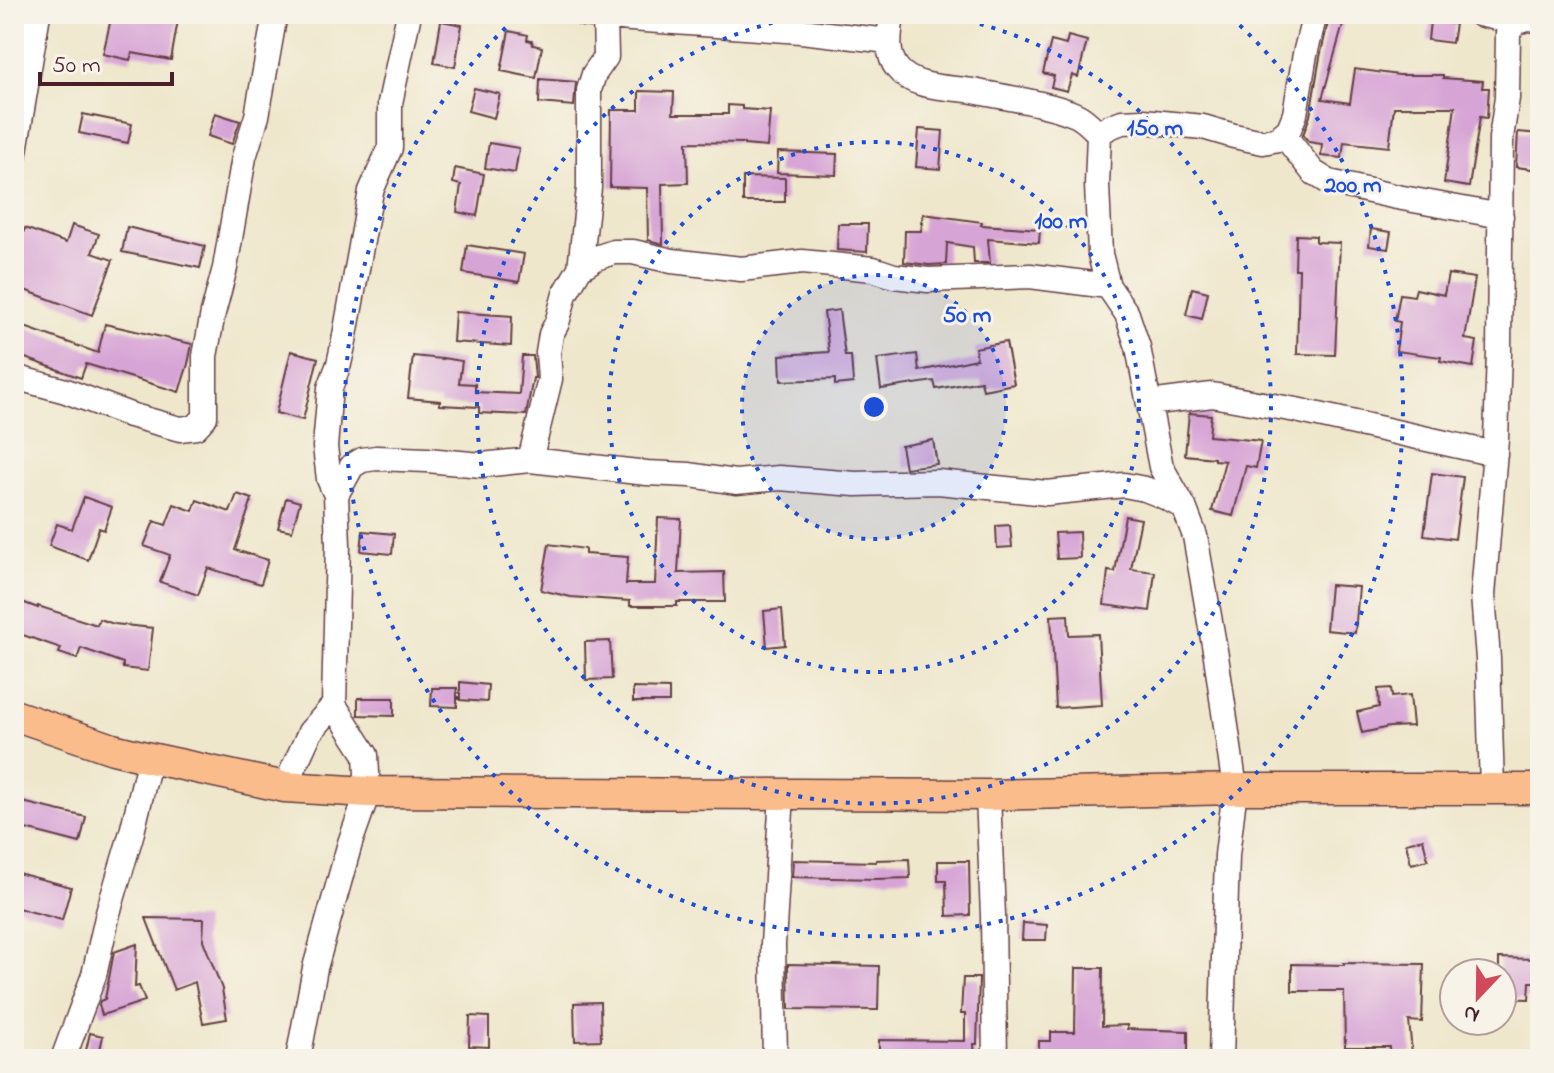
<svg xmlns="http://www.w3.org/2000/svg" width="1554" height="1073" font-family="'Indie Flower',sans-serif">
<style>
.building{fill:#d7a4d6}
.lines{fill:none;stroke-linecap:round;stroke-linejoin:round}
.minor-casing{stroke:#633d43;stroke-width:27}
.major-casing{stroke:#633d43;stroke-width:33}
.minor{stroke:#fff;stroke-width:24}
.major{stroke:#fabc8b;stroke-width:30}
.ring{fill:none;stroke:#1d4ed8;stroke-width:4;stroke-dasharray:4 8}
.centre{fill:#1d4ed8;stroke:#f7f3e8;stroke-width:4}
.ring-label{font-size:24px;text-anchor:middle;font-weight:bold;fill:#1d4ed8;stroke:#f7f3e8;stroke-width:6;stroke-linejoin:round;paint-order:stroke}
</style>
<rect width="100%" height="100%" fill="#f7f3e8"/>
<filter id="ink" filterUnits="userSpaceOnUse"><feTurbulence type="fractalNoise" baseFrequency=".0125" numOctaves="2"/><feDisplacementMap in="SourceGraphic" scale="16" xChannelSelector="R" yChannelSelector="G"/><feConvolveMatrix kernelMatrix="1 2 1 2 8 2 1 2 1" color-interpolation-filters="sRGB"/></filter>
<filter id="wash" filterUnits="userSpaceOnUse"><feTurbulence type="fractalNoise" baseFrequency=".006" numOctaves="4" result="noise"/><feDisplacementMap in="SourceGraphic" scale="32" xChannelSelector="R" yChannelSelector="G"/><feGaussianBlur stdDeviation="1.8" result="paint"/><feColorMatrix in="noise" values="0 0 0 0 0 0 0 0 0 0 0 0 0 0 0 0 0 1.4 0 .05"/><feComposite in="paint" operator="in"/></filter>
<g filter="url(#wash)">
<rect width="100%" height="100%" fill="#efe7cc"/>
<g id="blocks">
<path class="building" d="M112,14H179L171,60L132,53L130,60L103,54Z
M1330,14H1346L1322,99L1350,103L1355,69L1399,75H1443V78L1483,81L1482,88H1489L1487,118L1480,117L1469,187L1444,183L1455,107H1394L1389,147L1344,142L1342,158L1321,156L1322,144L1309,142L1303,135L1310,116L1320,57Z
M441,21L462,25L455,67L434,63Z
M1430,21L1455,24L1452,43L1428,40Z
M509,31L528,35L527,40L532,41L533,45L542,47L536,78L501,71Z
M1068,36L1087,41L1078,77L1072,75L1067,91L1051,87L1054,76L1043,73L1051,41L1066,45Z
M540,79L576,82L574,106L539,103Z
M474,88L500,94L494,118L468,111Z
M639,91L674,92L673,114H728V105L742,106V109L770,111L767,147L744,145V143L687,142L688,183L662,184L663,244L648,240L647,188L610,187L611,110H639Z
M215,113L240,121L232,144L208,136Z
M83,114L132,124L128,143L79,133Z
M919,129L943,131L940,169L916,167Z
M1518,132L1540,134V170L1516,167Z
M489,143L519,148L515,173L485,168Z
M778,152L837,154L836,175L777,173Z
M455,168L484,174L477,216L457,212L461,185L453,183Z
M743,177L785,178V202H743Z
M923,214L982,222L981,225L1040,229L1039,243L988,239L990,263H974L973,247L947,243L946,264L929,265L904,262L905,231H921Z
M838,224H868L867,252L837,250Z
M72,225L99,234L92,253L113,260L92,315L14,286V268L19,254L16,252L25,228L66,243Z
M127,227L205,246L200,268L122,252Z
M1371,229L1391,232L1388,249L1369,246Z
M1296,235L1316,236V242L1340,243L1335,355L1297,354L1299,269H1295Z
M467,245L524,254L519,282L463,273Z
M1448,274L1475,278L1465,339L1477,341L1473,367L1440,361L1441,357L1396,351L1400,322L1395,321L1400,294L1414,296L1416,289L1444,295Z
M1192,288L1208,292L1202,319L1186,315Z
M839,310L845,356H851L853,383L835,385V379L781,381L780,355L829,352L824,312Z
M455,312L512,316L511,346L453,342Z
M105,324L192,344L188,364L179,392L86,364L81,378L14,354V340L19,325L98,353Z
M1006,342L1014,384L983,390L981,381L936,389L934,381L881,389L877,359L917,354L919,371L977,359L975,348Z
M291,351L318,358L303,420L276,413Z
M413,356L442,359V358L462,361L459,383L475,384V392L519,394L522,356H533L535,378H533L526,415L479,413V407L440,405V401L408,398Z
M1189,413L1211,415L1209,436L1261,441L1256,468L1246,466L1233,516L1212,511L1225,461L1214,460V458L1185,455Z
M933,440L937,464L905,468L901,446Z
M1432,473L1463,477L1455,539L1424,535Z
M237,494L252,499L235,550L268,560L261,584L208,568L198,595L160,582L170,555L144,546L154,521L166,525L174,504L193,511L197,500L230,512Z
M84,497L112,507L104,530L99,528L88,560L49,546L57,524L72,529Z
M286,498L300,502L292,531L278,528Z
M1125,516L1141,519L1131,569L1155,572L1150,611L1104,605L1108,571L1115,572Z
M658,518L681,519L678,573L724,572L725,602H677V606H630V601L571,597L541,590L549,544L585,549V554L628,557L626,584H655Z
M1010,525L1012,547L997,548L996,526Z
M363,531L394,534L392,554L361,551Z
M1079,532L1080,558L1057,559L1055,533Z
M1330,585L1359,587L1355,633L1326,630Z
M14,599L38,608V606L97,625L99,619L114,624L153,628L148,671L123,668V663L81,648L77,659L59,653L61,648L14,632Z
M782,609L785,645L767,647L764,611Z
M1068,615L1069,635L1098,634L1102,705L1056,708L1051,616Z
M610,641L612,679L586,680L585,642Z
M460,682L488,685L487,702L460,700Z
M432,688H457V707L431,706Z
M633,688L669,689V702H633Z
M1391,688L1392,697L1410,695L1413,726L1389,727L1362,733L1357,712L1379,707L1378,689Z
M358,698H394V716L358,715Z
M14,800L86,817L80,843L14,826Z
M1423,839L1428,860L1411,864L1406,843Z
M909,859L910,878L875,879L792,877L793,860L876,862V860Z
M938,861H969L970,915L947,916L946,881H938Z
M14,872L71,887L62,920L14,907Z
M146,918L204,919L203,940L222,989L227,1019L203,1023L195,982L174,990Z
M1023,923L1047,925L1046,940H1022Z
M137,944L135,987L139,986L145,1001L102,1015L99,1005L100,1001L105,999L114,952Z
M1499,958L1540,959V982H1530L1529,999L1502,998V973H1499Z
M1344,963L1424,964L1422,1022L1409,1021L1412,1053L1390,1054V1047H1345L1344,991H1292V964L1344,965Z
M788,964L879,966L878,1010L789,1009Z
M1076,968H1103L1102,1026L1127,1025V1029L1188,1031V1059H1039V1041H1051V1032H1075Z
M963,978H979L977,1044H974L975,1059H879V1040L965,1041V1014H961Z
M600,1002L601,1040L575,1041L574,1003Z
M470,1016L489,1017V1047L469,1046Z
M90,1033L103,1036L98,1059H84Z"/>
</g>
</g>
<g filter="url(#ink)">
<use href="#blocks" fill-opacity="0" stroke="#633d43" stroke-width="2"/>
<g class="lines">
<g class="minor-casing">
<path id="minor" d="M584,14L631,19L801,31L889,41
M892,14C890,33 885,52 897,68C913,89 949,87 973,91C1002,97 1049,103 1076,115C1085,119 1092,127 1099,134
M1479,14L1515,22L1528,19L1540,20
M1283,134L1313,172L1329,182L1397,197L1501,216
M14,157L38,14
M580,268L589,188V90L594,74L606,57L605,16
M14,377L66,391L130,415L180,429L196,427L205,417V356L213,313L225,268L244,157L257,116L275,14
M1149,403L1212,395L1296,410L1495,454
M530,460L550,379L548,353L551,334L557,323L565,294L580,268L596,258L614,252H633L672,261L741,269L802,262L873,269L894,276L928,280L1030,276L1108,286
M336,495L352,466L362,460L376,458L427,460L482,465L530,460L647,473L690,475L736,482L779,478L855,484L938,482L1047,493L1124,485L1145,489L1163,496L1184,507
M285,787L310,732L334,705L338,545L336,495L329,479L325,447L330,388L339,364L344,341L371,191L390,148V103L409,14
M1492,788L1488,659L1483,595L1496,439L1499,353L1501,138L1507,98L1508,33L1515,22
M988,795L993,916L995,1059
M63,1059L94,975L108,913L132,832L150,758
M298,1059L315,968L350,843L368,792L366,755L334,705
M775,1059L773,944L782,794
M1221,1059L1227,855L1235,789L1216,656L1195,536L1184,507L1161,467L1138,347L1127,314L1108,286L1100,254L1097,185L1099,134L1109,127L1122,122L1143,121L1203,127L1234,136L1263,142L1278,139L1289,129L1295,114L1305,54L1315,14"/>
</g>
<g class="major-casing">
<path id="major" d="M14,715L113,749L150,758L285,787L368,792L988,795L1235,789H1540"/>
</g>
<use href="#minor" class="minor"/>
<use href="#major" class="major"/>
</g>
</g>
<circle cx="874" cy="407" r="132" fill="#1d4ed8" fill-opacity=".12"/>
<g class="ring">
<circle cx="874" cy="407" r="132"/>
<circle cx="874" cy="407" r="265"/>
<path d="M933 14A397 397 0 1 1 815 14"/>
<path d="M1231 17A529 529 0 1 1 517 17"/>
</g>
<circle cx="874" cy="407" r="12" class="centre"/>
<g class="ring-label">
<text x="1155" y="135">150 m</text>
<text x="1353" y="192">200 m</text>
<text x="1061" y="228">100 m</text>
<text x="967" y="322">50 m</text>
</g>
<rect width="1554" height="1073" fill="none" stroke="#f7f3e8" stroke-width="48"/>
<g transform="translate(1478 997) rotate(202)"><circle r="38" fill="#f7f3e8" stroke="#b29e9c" stroke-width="2"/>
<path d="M0-6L14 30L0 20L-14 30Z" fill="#d1495b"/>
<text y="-12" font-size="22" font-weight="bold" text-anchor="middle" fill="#4a1f2b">N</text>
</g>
<path d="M40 72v12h132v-12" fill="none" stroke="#4a1f2b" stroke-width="4"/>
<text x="52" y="72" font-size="24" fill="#4a1f2b" stroke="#f7f3e8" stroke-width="6" paint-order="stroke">50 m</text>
</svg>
